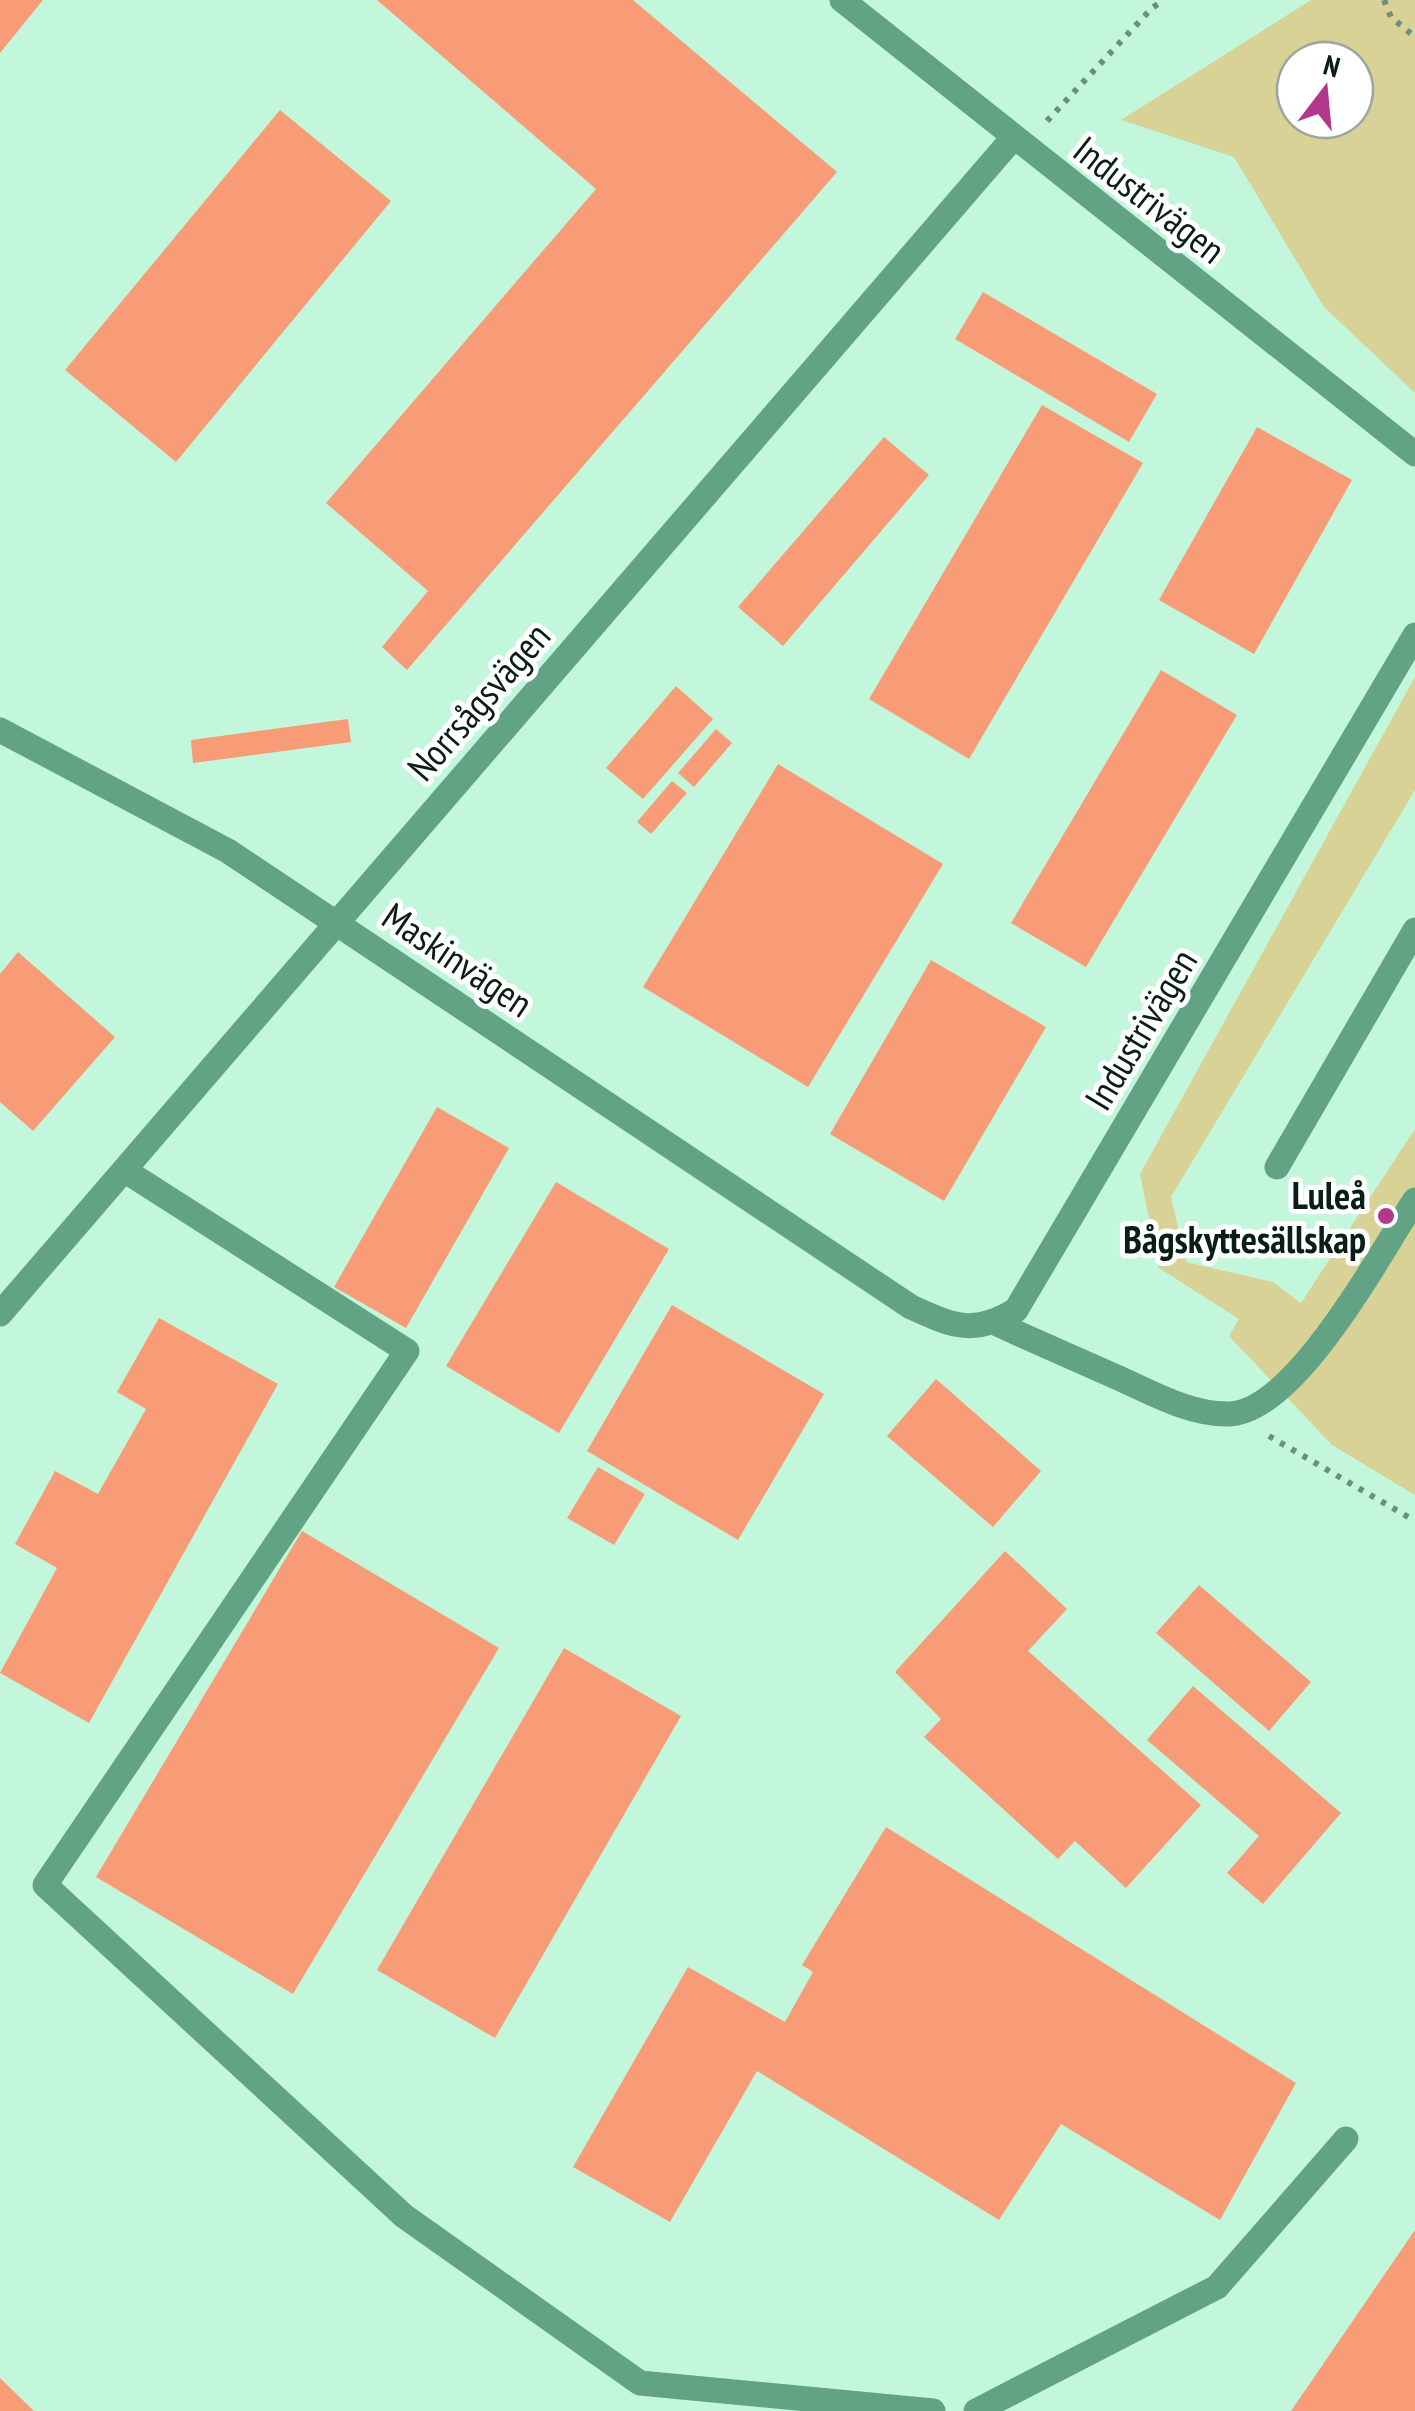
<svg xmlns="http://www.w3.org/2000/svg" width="1415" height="2411" font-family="'PT Sans Narrow',sans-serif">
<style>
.green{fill:#d8d296;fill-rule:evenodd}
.building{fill:#f89c77}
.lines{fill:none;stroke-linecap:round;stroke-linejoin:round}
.path{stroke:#6a907d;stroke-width:6;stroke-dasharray:5 8;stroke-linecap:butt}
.minor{stroke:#62a385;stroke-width:25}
.poi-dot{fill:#b2388b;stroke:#fff;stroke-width:4}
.labels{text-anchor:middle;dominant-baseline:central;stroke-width:10;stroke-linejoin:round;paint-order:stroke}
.street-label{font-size:38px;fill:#091e15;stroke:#fff}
.poi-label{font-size:38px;font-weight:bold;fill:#091e15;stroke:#fff;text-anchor:end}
</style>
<rect width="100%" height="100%" fill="#c2f7dc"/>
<path class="green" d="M1311,0H1415V393L1324,307L1234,157L1121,120ZM1295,60H1355V120H1295Z
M1415,677V790L1171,1197L1186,1262L1273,1282L1301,1303L1415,1129V1495L1332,1445L1229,1336L1239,1319L1159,1268L1140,1174Z"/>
<path class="building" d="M0,0H43L0,53Z
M377,0H633L837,172L407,670L382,647L428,591L326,503L596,189Z
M280,110L391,201L176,462L65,370Z
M983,292L1157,394L1129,442L955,339Z
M1042,405L1143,463L969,759L869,699Z
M1257,427L1352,480L1254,654L1159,600Z
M884,437L929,475L783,646L738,607Z
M1161,670L1237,715L1086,967L1011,923Z
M676,686L713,719L643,799L606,768Z
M348,719L351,742L193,763L191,740Z
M716,729L732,743L694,787L678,773Z
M778,764L943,864L808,1087L643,987Z
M672,781L687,793L651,834L637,822Z
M18,952L115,1037L33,1131L0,1102V974Z
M931,960L1046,1027L944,1201L830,1134Z
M437,1107L509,1148L406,1328L334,1287Z
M556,1182L669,1249L559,1433L446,1366Z
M672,1305L824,1394L738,1540L587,1451Z
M159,1318L278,1384L89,1723L0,1673L57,1568L15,1544L55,1471L98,1494L146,1409L117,1392Z
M936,1379L1041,1471L993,1527L887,1436Z
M598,1467L645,1494L614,1545L567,1518Z
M302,1531L499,1648L293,1994L96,1877Z
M1005,1551L1067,1609L1028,1651L1201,1805L1126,1888L1075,1841L1058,1859L924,1737L941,1719L895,1672Z
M1199,1585L1311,1682L1269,1731L1156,1633Z
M564,1648L681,1716L495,2038L377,1970Z
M1193,1686L1341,1813L1263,1904L1227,1873L1259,1836L1147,1740Z
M886,1827L1296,2083L1220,2220L1061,2124L999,2220L757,2071L670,2222L573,2167L688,1967L785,2022L813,1972L802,1965Z
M1415,2230V2411H1291Z
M0,2378L34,2411H0Z"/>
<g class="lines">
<path class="path" d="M1384,0L1391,17L1415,37
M1047,121L1152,8L1164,0
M1269,1436L1415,1521"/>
<path class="minor" d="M842,0L1415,454
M0,730L228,851L911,1307C953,1326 974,1336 1016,1310L1415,635
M1277,1167L1415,930
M124,1170L407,1351L45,1885L404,2216L640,2383L933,2411
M0,1314L1013,138
M995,1323C1034,1341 1074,1358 1114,1376C1149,1391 1189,1415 1229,1414C1296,1412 1380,1253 1415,1200
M976,2411L1217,2287L1346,2139"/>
</g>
<circle class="poi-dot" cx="1386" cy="1216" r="10"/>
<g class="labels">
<g class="street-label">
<text transform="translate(1150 199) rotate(38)">Industrivägen</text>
<text transform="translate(478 701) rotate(-49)">Norrsågsvägen</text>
<text transform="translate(458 959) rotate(34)">Maskinvägen</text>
<text transform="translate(1140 1029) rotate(-59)">Industrivägen</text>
</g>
<g class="poi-label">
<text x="1366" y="1194">Luleå<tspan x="1366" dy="44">Bågskyttesällskap</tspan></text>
</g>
</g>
<g transform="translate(1325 90) rotate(16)"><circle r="48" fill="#ffffff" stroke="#9da5a1" stroke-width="2.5"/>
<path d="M0-8L18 38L0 25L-18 38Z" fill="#b2388b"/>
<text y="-15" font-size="28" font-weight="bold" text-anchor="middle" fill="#091e15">N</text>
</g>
</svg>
